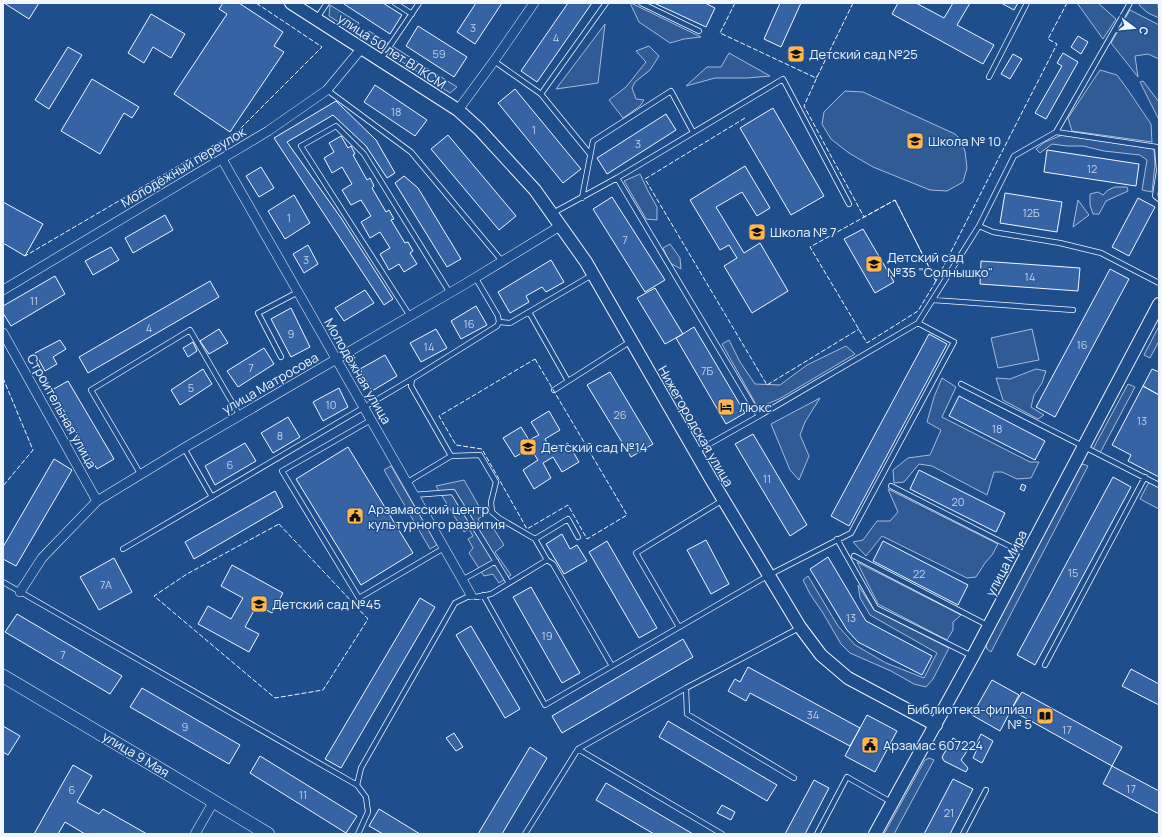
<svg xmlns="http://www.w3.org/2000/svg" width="1162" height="837" font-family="Manrope,sans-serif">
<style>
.built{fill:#305b95;stroke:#a8bbd7}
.building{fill:#3563a3;stroke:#f2f6ff}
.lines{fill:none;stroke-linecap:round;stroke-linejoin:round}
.service-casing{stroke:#f2f6ff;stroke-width:6}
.minor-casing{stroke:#f2f6ff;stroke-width:10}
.tertiary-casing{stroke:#f2f6ff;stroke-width:14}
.secondary-casing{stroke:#f2f6ff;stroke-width:14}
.service{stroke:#1f4e8c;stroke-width:4.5}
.minor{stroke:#1f4e8c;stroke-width:9}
.tertiary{stroke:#1f4e8c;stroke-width:12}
.secondary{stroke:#1f4e8c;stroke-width:13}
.fence{stroke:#f2f6ff;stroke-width:1;stroke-dasharray:5 2;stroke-linecap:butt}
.labels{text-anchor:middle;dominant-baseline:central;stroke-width:3;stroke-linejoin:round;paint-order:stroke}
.number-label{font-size:11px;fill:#c3d1e8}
.street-label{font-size:13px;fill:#f2f6ff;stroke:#1f4e8c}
.poi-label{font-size:13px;fill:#f2f6ff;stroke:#1f4e8c;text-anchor:start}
</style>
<rect width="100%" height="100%" fill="#1f4e8c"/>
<path class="built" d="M630,3H631L701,37L684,39L670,43L639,22Z
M1077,3H1098L1116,19L1103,39Z
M1140,3H1158L1159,18L1148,13L1139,5Z
M330,5L359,23L353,31L329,16Z
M1130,10L1159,25V59L1148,54L1135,56L1138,77L1111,43Z
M605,24L598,83L556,89Z
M369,31L388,43L383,51L366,35Z
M649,46L659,56L650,70L635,82L632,88L636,99L644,100L640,106L623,118L609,100L626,87L646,62L636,51Z
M394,47L457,87L450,93L393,56L391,53Z
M729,53L770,76L748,78H715L686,86L707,67H721Z
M1100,70L1117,75L1128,90L1151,124L1152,142L1072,131L1068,118Z
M1143,81L1159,102V120L1140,82Z
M845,91L863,92L955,134L960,139L965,151L967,168L963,182L947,191L930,190L873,167L849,153L831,139L822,124L824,112Z
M1062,135L1154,149L1155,165L1152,192L1142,190L1147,160L1140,155L1104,151L1083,146H1067L1052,144L1040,153L1036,149L1045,142Z
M640,174L648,191L657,207V220L646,219L624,181Z
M1115,187H1127L1128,191L1106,201L1099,214H1093L1090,205V194L1098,192L1103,195L1108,190Z
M1078,200L1089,215L1073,227Z
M670,244L680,258L681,269L670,263L663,248Z
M1159,326V341L1150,358L1144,355Z
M1032,329L1039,360L998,368L991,338Z
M729,340L740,362L755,384L780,385L807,365L846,346L855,354L779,399L758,408L722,344Z
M1036,369L1046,371L1042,383L1034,395L1031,407L1044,415L1038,419L1003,400L996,378L1010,379Z
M942,378L956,387L942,417L1030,462H1039L1031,478L1017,479L1002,472H994L987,495L932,466L919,464L904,482L894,483L893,470L908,458L930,455L941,430L927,422L934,397Z
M1128,384L1135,387L1100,453L1093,449Z
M820,398L805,422L800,435L809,456L799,480L790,470L771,424Z
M1083,464L1088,466L991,652L987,649L986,645L990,637L1078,469Z
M391,466L437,545L430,549L384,470Z
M464,480L484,515L478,519L483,528L490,523L504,545L495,552L511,575L499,583L493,574L484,576L469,553L473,548L468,539L473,536L469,529L464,532L436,486Z
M1150,480L1159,485V509L1140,499Z
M888,489L998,544L992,555L985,563L976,577L967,578L882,536L866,556L853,542L863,540L877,521H890L898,512Z
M857,562L961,615L953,622V630L947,640L878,604Z
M808,576L838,626L855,645L886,663L924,678L937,653L870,615L860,598L858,585L874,610L949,648L933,679L926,687L914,684L891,671L850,653L841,644L823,613L810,594L803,580Z
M929,758L934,760L894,834H884L925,760Z"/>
<path class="building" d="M4,3H39L29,19Z
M223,3H239L283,32L274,46L284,52L230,132L174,94L227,14L219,9Z
M345,3H383L402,15L390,34L344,4Z
M476,3H502L475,44L457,32Z
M568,3H592L537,82L521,71Z
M654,3H705L715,8L706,27Z
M780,3H801L781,47L764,39Z
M898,3H916L944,18L953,3H970L957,25L994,45L983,64L892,14Z
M1001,3H1018L1014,10Z
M151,14L185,34L171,58L153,47L144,63L128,53Z
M418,26L467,57L454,77L406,46Z
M1078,36L1088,42L1081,54L1071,47Z
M68,47L82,55L49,109L35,100Z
M1063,53L1078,62L1046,119L1035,113L1062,66L1057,63Z
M1013,54L1022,59L1010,79L1001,74Z
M92,79L139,107L132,118L124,113L100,154L61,131Z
M375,85L427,120L415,136L364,102Z
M515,89L581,169L563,183L498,103Z
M336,101L376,140L395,173L387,178L366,146L333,115L287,142L341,218L393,299L384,305L274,138Z
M773,108L824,196L791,215L740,128Z
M666,114L676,130L607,174L597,158Z
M448,135L516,216L499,230L431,149Z
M341,136L348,148L351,146L355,154L353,155L367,180L370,178L374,186L372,188L386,212L389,210L394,219L391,220L405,243L408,242L413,251L410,253L417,264L404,272L399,264L389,270L380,254L390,248L380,232L370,238L361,222L371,216L361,200L351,205L342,190L352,184L342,167L332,173L324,158L334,152L329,143Z
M1047,150L1139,164L1136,186L1044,172Z
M745,166L770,208L757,216L742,192L716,207L744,253L760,243L788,291L752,313L724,266L737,258L729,245L720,250L690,200Z
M261,167L274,188L259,197L246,176Z
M404,176L418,188L461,259L447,267L395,183Z
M1005,193L1062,202L1057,232L1000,223Z
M294,195L310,223L285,239L268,211Z
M612,197L665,280L645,292L593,209Z
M1138,198L1155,207L1129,256L1112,247Z
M3,202L43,224L25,256L3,243Z
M165,215L173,230L133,253L125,238Z
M863,229L894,282L875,293L844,239Z
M308,245L318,264L304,273L293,254Z
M111,247L119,260L93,275L85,261Z
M551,260L564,282L546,292L542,287L526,296L529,302L510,313L498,292Z
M981,261L1080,268L1078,291L980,284Z
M1110,269L1129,279L1055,417L1036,407Z
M55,276L65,294L11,326L3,313V306Z
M210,281L219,297L88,373L79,357Z
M655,288L683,334L665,344L637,298Z
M365,290L374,303L344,321L335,308Z
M476,306L487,325L461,339L451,321Z
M291,308L310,347L291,357L271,319Z
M694,327L745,413L726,424L676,338Z
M219,329L228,343L209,354L200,341Z
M436,329L447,348L421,362L410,343Z
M929,334L947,344L849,526L831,516Z
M60,340L66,349L53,357L57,364L45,371L35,353Z
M193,342L197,351L188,357L183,348Z
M264,348L274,364L238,387L227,371Z
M385,355L397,376L372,391L360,369Z
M203,369L212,384L180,405L171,390Z
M1152,369L1159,372V395L1143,386Z
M610,372L653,444L631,457L587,385Z
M68,381L114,459L97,469L52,390Z
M1143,386L1159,395V477L1128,461L1131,455L1112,445Z
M339,388L348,407L323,421L313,402Z
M959,396L1045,441L1035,460L949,416Z
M549,411L560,430L545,439L552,452L568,443L579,462L562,472L553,457L543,463L551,478L534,489L523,470L538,460L530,448L515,457L503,438L521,427L529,440L539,435L531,422Z
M288,417L300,437L273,453L261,433Z
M753,434L807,525L790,536L735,444Z
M245,443L256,461L215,485L205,466Z
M348,447L413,553L361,585L296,479Z
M54,459L72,470L16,566L3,559V547Z
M919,470L1005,513L996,532L910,489Z
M1113,477L1131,487L1035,665L1017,655Z
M1022,484L1026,486L1024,491L1020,489Z
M275,491L283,507L194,559L185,542Z
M562,534L570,549L577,545L587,561L564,574L546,544Z
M706,540L729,584L711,594L687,550Z
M607,541L657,628L639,638L589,552Z
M883,541L968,585L958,605L873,561Z
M828,557L866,621L932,656L922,675L858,642L847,630L810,569Z
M114,558L132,592L99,610L80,577Z
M232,565L283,593L272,613L257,605L245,627L259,634L249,652L198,624L208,606L231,619L243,598L221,586Z
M531,587L580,673L562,683L513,597Z
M420,598L435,607L341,768L325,759Z
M17,614L122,676L110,694L5,632Z
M471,626L520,709L505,718L456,635Z
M683,639L693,657L562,733L552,716Z
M748,667L860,728L850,746L750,693L746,701L728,691L735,679L740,682Z
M1131,669L1159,684V705L1122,686Z
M992,680L1019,695L1000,731L972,715Z
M142,688L240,745L229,764L130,707Z
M1022,692L1122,747L1112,766L1011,710Z
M867,715L897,731L875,772L845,756Z
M668,721L777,785L767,801L659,737Z
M3,726L20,736L8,755L3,752Z
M454,733L463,747L456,751L446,738Z
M981,734L993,741L982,763L973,758L977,749L974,748Z
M953,738L969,748L961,760L968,768L966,772L944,761L942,757Z
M530,747L547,758L502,834H478Z
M260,756L357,816L346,833L250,773Z
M73,765L92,776L77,802L99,814L103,809L147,834H85L65,822L58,834H34Z
M1112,766L1159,791V814L1103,784Z
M953,779L973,789L950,834H924Z
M814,780L829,788L805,834H785Z
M606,783L693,834H654L596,800Z
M722,805L735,812L731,820L717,813Z
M379,809L420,834H383L369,826Z"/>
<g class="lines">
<g class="service-casing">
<path id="service" d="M395,3L412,14
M641,3L699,31
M317,18L327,3
M381,59L419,3
M494,61L541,94L606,3
M989,77L1027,3
M327,90L411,152L502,261
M541,94L590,154
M1056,132L1157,147L1159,170
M1159,171L1155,196L1159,199
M617,178L759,416
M582,198L593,141L671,91L693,132
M553,213L617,178L783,79L849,204
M979,226L1014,156L1056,132L1130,3
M933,300L1073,310
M529,312L568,381
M410,316L301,146L336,126L364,154L450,293
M499,322L510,323L517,319L592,275
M281,357L258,313L298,292
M961,384L1159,485
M554,390L631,341
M371,420L282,471L359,598L444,548
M184,448L212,497
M697,451L759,416L918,323L979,226L993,232L1060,243L1101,253L1159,283
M451,456L411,386L412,379L497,326L499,322L498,316L475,277
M141,475L91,390L190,330L240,416
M406,483L451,456L480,455L496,482L491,502L492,512L499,518L535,539
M891,486L1025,554
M413,495L453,492L509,583
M837,539L876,608L972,656
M123,549L412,379
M854,556L989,626
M547,560L535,539L568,519L578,537
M462,580L496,561
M3,582L357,785
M483,595L545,705L612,666
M679,627L636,553L723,500
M1045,665L1145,477
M686,688L687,714L794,778
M578,749L722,834
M358,834L368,812L366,797L357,785L361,768L455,603L471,595L476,597L491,594L547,560L553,564L612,666L769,575L851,533L954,342L918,323
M525,834L578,749L686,688L799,628
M817,834L847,777L891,802
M963,834L986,790"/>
</g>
<g class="minor-casing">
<path id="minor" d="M458,110L494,61L534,3
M222,159L471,595
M3,290L268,131L327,90L361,49
M3,333L97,501
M20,592L42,558L97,501L184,448L465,284L560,226
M195,834L214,801"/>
</g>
<g class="tertiary-casing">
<path id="tertiary" d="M291,3L458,110L479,129L535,190L586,262L711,479L800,627L821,655L848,678L936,725
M875,834L973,656L1159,304"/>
</g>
<g class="secondary-casing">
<path id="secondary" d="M3,676L163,771L268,834"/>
</g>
<use href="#service" class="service"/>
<use href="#minor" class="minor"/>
<use href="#tertiary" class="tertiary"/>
<use href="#secondary" class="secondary"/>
<path class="fence" d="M735,3L720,33L816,78L817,76
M853,3L818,75L804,106L864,217L895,200L936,281L1057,44L1048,39L1067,3
M745,118L645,179L767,385L859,329
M895,200L936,281L918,311L867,343L810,247Z
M24,255L25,256L238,131L322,47L256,3
M535,359L627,515L587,539L568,505L527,529L482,449L456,445L439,416Z
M3,378L33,450L3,486
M279,524L368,619L323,690L275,698L154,596L187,574Z"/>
</g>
<defs>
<g id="school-square" transform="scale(0.9)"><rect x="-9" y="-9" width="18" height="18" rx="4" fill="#ffb74d" stroke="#1f4e8c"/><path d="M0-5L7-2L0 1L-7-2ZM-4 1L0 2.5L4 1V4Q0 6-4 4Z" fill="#111"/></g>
<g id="hotel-square" transform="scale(0.9)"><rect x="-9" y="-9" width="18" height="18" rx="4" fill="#ffb74d" stroke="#1f4e8c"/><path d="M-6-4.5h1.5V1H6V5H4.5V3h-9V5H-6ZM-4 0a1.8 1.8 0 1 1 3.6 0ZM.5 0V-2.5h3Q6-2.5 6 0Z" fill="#111"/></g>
<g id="civic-square" transform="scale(0.9)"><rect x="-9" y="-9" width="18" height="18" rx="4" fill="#ffb74d" stroke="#1f4e8c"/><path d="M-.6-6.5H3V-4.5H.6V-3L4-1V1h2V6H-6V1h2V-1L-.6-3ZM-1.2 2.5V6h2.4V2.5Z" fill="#111"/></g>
<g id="library-square" transform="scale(0.9)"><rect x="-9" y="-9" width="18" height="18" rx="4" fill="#ffb74d" stroke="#1f4e8c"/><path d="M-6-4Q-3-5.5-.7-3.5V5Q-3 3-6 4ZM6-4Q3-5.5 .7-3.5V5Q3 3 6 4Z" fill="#111"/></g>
</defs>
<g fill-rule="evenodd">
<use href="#school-square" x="796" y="54"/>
<use href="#school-square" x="915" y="141"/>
<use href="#school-square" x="757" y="232"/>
<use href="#school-square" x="874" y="264"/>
<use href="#hotel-square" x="726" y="407"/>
<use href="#school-square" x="528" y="447"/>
<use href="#civic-square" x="355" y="516"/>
<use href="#school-square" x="259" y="604"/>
<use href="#library-square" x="1045" y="716"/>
<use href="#civic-square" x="870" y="745"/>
</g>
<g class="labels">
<g class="number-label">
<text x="473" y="27">3</text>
<text x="556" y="37">4</text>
<text x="439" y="53">59</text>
<text x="396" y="111">18</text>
<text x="534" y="129">1</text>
<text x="638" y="143">3</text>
<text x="1092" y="168">12</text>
<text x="1031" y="212">12Б</text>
<text x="289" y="217">1</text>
<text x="625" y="239">7</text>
<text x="306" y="259">3</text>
<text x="1030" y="276">14</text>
<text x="34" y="300">11</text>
<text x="469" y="323">16</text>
<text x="149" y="327">4</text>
<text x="291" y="333">9</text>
<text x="1082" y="344">16</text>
<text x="429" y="346">14</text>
<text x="251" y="367">7</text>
<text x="707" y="370">7Б</text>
<text x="191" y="387">5</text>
<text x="331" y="404">10</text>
<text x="620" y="414">26</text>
<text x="1142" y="420">13</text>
<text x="997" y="428">18</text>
<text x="280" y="435">8</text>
<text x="230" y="464">6</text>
<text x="767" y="478">11</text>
<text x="958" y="501">20</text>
<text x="1073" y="572">15</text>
<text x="919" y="573">22</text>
<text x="106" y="584">7А</text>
<text x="851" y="617">13</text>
<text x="547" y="635">19</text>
<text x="63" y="654">7</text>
<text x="813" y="714">34</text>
<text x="185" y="726">9</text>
<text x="1067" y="729">17</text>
<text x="1131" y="788">17</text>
<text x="72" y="789">6</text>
<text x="303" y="794">11</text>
<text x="949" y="812">21</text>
</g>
<g class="street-label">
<text transform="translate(392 51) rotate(33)">улица 50 лет ВЛКСМ</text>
<text transform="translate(183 167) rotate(-31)">Молодёжный переулок</text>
<text transform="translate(358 371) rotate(60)">Молодёжная улица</text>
<text transform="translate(270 383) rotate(-30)">улица Матросова</text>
<text transform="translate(62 411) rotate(61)">Строительная улица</text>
<text transform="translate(696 426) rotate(60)">Нижегородская улица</text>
<text transform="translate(1006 563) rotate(-62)">улица Мира</text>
<text transform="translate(136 754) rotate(31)">улица 9 Мая</text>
</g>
<g class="poi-label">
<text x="809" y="54">Детский сад №25</text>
<text x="928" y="141">Школа № 10</text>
<text x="770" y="232">Школа № 7</text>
<text x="887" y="257">Детский сад<tspan x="887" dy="15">№35 "Солнышко"</tspan></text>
<text x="739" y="407">Люкс</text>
<text x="541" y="447">Детский сад №14</text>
<text x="368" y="509">Арзамасский центр<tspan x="368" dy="15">культурного развития</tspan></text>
<text x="272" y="604">Детский сад №45</text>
<text x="1032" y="709" text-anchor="end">Библиотека-филиал<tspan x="1032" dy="15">№ 5</tspan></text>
<text x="883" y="745">Арзамас 607224</text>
</g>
</g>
<rect width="1162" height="837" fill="none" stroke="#f2f6ff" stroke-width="8"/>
<g transform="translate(1134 28) rotate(106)" stroke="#1f4e8c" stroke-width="3" paint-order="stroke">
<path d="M0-3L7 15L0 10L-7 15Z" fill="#f2f6ff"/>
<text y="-6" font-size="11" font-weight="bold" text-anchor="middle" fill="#f2f6ff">С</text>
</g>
</svg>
